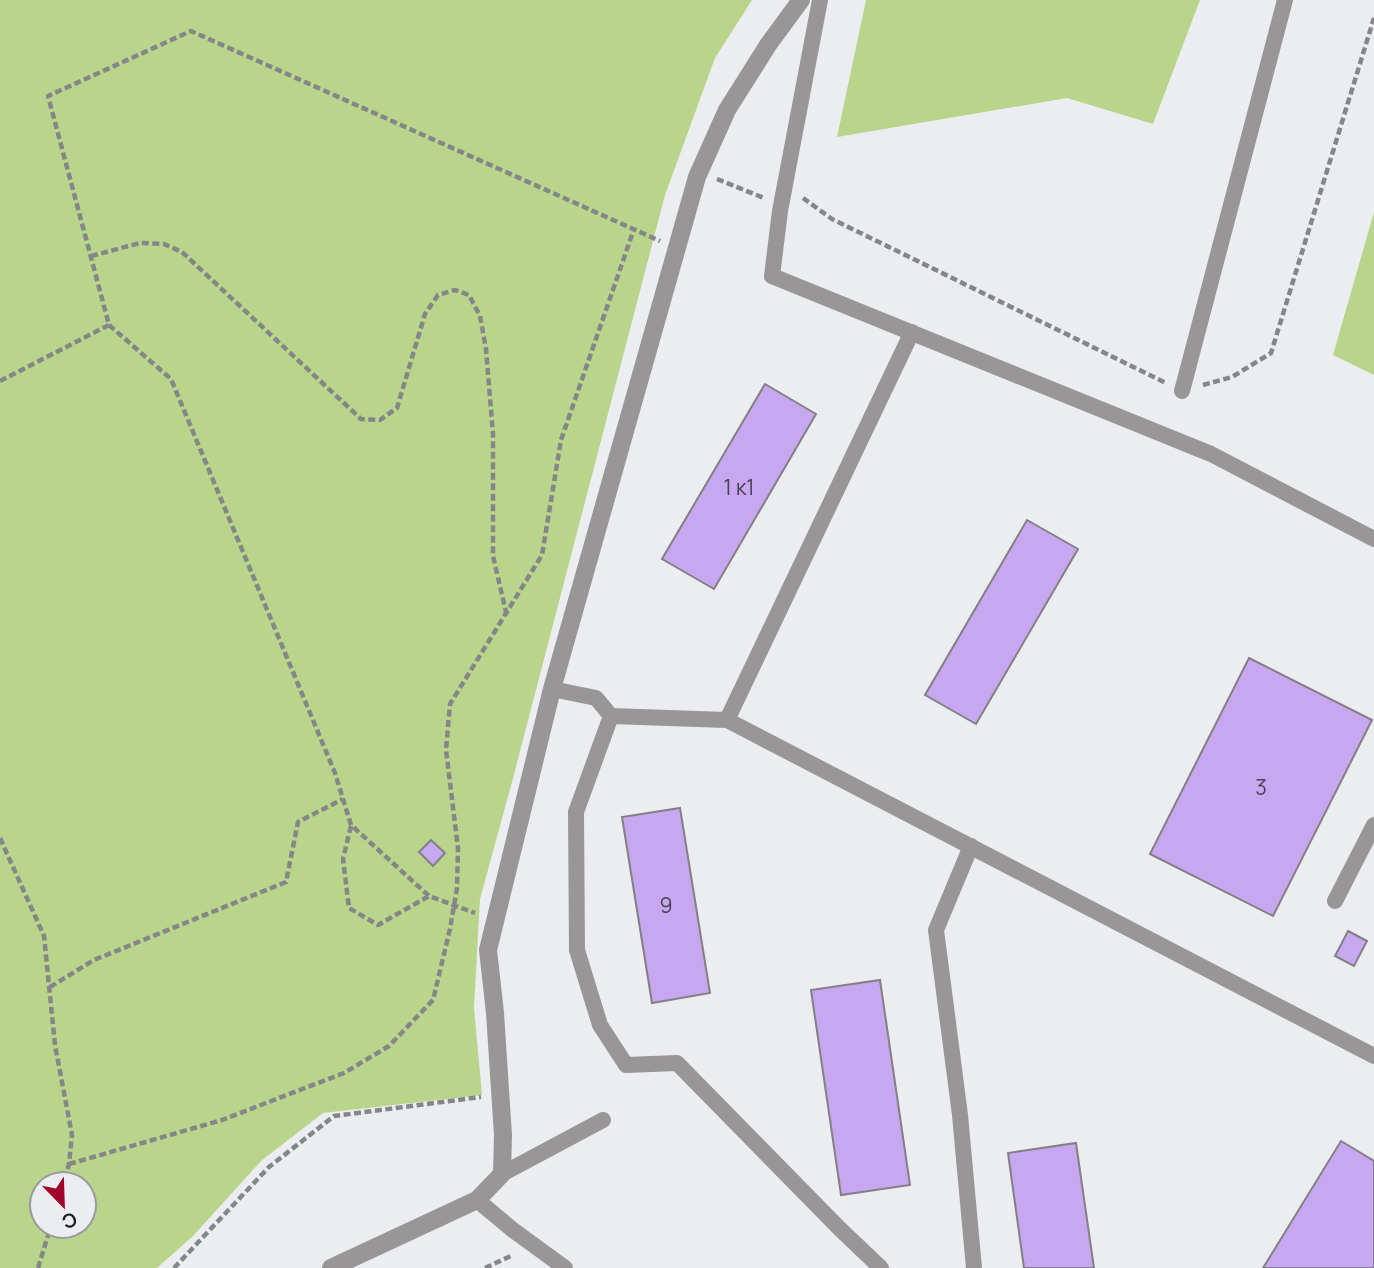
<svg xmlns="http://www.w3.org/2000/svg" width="1374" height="1268" font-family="Manrope,sans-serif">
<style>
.green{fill:#b8d58b;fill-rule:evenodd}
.building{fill:#c7a7ef;stroke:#828083;stroke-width:2}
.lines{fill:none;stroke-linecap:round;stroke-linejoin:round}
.path{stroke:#858688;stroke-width:4.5;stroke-dasharray:7 3.5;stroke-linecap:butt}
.service{stroke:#989696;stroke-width:16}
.minor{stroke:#989696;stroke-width:18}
.labels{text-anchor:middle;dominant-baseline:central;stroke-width:5;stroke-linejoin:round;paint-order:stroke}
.number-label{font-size:21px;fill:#484053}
</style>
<rect width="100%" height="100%" fill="#ecedf0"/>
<path class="green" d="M0,0H752L715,58L665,195L512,782L480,899L474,1008L482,1095L323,1113L261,1161L193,1236L157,1268H0ZM42,1184H84V1226H42Z
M866,0H1200L1153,124L1067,98L837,137Z
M1374,212V375L1333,355Z"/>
<path class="building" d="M765,384L816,414L714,589L662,559Z
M1027,520L1078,549L976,724L925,695Z
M1249,658L1372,720L1273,916L1150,854Z
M680,808L710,993L652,1003L622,817Z
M431,840L445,853L433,866L419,852Z
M1348,931L1367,941L1354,966L1335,956Z
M880,980L910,1185L841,1195L811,990Z
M1341,1141L1374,1161V1268H1263Z
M1076,1143L1094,1268H1024L1008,1153Z"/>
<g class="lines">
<path class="path" d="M717,179L764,198
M803,198L832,219L1166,383
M91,256L140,243L164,244L182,252L361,419L380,420L397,408L425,314L438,295L455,290L469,295L480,316L486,349L493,434V556L506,612
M109,325L171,379L335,773L351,825L429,896L475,913
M0,381L109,325L48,96L191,31L660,241
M1203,385L1232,377L1271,353L1374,18
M351,826L343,859L349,908L378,925L429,896
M0,838L44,936L55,1045L72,1135L69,1164L63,1184
M50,987L94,960L286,882L298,822L343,799
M69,1164L222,1120L344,1073L389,1046L433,1000L450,929L457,888L458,848L446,750L450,704L542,555L561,440L634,229
M38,1268L51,1226
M174,1268L269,1167L334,1116L481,1097
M485,1268L513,1255"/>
<path class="service" d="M820,0L780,211L772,276L1211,454L1374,539
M912,332L727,720L1374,1056
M1182,391L1285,0
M552,689L596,698L611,716L727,720
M611,716L576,812L577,950L600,1025L626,1065L677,1063L840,1229L881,1268
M971,846L936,930L960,1115L974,1268
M1335,901L1374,825
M502,1174L603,1120
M477,1200L513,1230L565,1268"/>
<path class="minor" d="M331,1268L477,1200L502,1174L503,1135L495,1013L488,950L552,689L697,177L727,110L768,45L801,0"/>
</g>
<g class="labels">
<g class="number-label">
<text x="739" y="487">1 к1</text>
<text x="1261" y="787">3</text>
<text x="666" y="905">9</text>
</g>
</g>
<g transform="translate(63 1205) rotate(157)"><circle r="33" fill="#ecedf0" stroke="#999a9c" stroke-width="2"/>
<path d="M0-5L12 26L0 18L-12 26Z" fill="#a2032b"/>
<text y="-10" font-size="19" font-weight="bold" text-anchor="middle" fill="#1d1e1f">С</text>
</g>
</svg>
